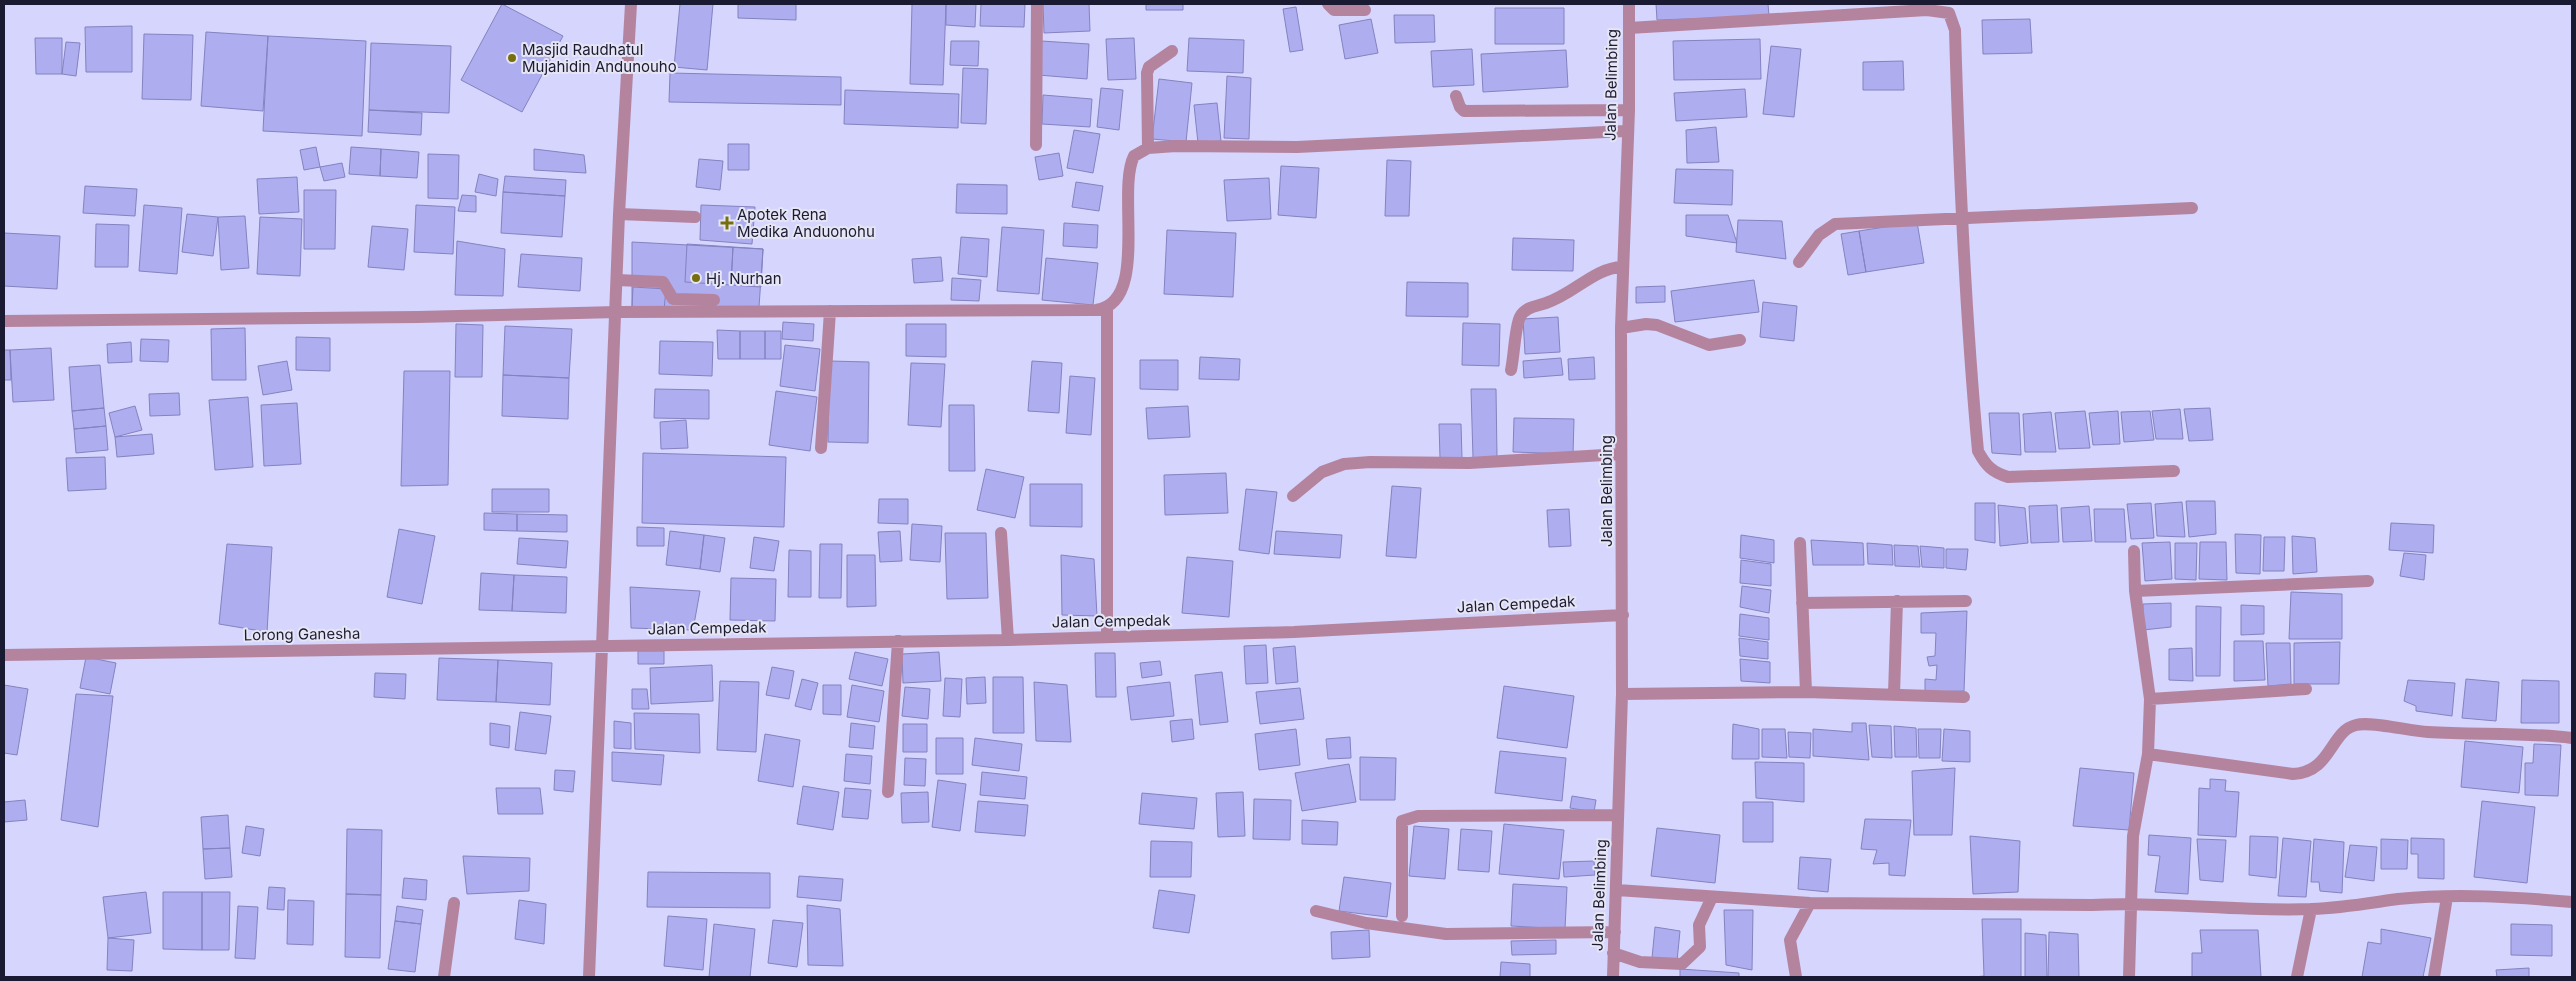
<svg xmlns="http://www.w3.org/2000/svg" width="2576" height="981" font-family="Inter,sans-serif">
<style>
.building{fill:#aeadef;stroke:#8482c0}
.lines{fill:none;stroke-linecap:round;stroke-linejoin:round}
.minor{stroke:#b4849f;stroke-width:12}
.poi-dot{fill:#776f0f;stroke:#e5e5f3;stroke-width:2}
.labels{text-anchor:middle;dominant-baseline:central;stroke-width:4;stroke-linejoin:round;paint-order:stroke}
.poi-label{font-size:15px;fill:#1b1a33;stroke:#e5e5f3;text-anchor:start}
.street-label{font-size:15px;fill:#1b1a33;stroke:#e5e5f3}
</style>
<rect width="100%" height="100%" fill="#d5d5fe"/>
<path class="building" d="M502,4L563,36L522,112L461,80Z
M680,4H713L707,70L674,67Z
M738,4H796V20L738,18Z
M912,4H946L943,85L910,84Z
M946,4H976L975,27L946,25Z
M981,4H1025L1024,27L980,26Z
M1043,4H1089L1090,31L1044,33Z
M1146,4H1183V10H1146Z
M1656,4H1768L1769,16L1657,20Z
M1296,7L1303,50L1290,52L1283,9Z
M1495,8H1564V44H1495Z
M1394,15H1434L1435,42L1395,43Z
M1371,19L1378,53L1345,59L1339,25Z
M2030,19L2032,53L1983,54L1982,20Z
M132,26V72H86L85,27Z
M206,32L268,36L263,111L201,106Z
M144,34L193,35L191,100L142,99Z
M268,36L366,41L362,136L263,131Z
M35,38H62V74H36Z
M1134,38L1136,79L1108,80L1106,39Z
M1189,38L1244,40L1243,73L1187,71Z
M1760,39L1761,79L1674,80L1673,41Z
M951,41H979L978,66L950,65Z
M1041,41L1089,44L1087,79L1038,75Z
M66,42L80,43L76,76L62,74Z
M371,43L451,46L449,113L369,110Z
M1771,46L1801,49L1794,117L1763,114Z
M1472,49L1474,85L1433,87L1431,51Z
M1566,50L1568,87L1483,92L1481,54Z
M1903,61L1904,90H1863V62Z
M963,68L988,69L986,124L961,123Z
M670,73L841,77V105L669,102Z
M1227,76L1251,78L1249,139L1224,138Z
M1159,79L1192,83L1186,142L1152,139Z
M1101,88L1123,90L1119,130L1097,127Z
M1745,89L1747,117L1676,121L1674,93Z
M845,90L959,94L958,128L844,124Z
M1043,95L1092,99L1090,127L1042,124Z
M1217,103L1221,141L1198,143L1194,105Z
M369,110L422,113L421,135L368,132Z
M1716,127L1719,162L1687,163L1686,130Z
M1074,130L1100,134L1093,173L1067,168Z
M728,144H749V170H728Z
M316,147L320,167L304,170L300,150Z
M351,147L381,149L380,176L349,174Z
M381,149L419,152L417,178L380,176Z
M534,149L584,155L586,173L534,170Z
M1059,153L1063,176L1039,180L1035,157Z
M428,154L459,155L458,199L428,198Z
M699,159L723,161L720,190L696,187Z
M1387,160L1411,161L1409,216H1385Z
M342,163L345,177L324,181L320,167Z
M1281,166L1319,168L1316,218L1278,215Z
M1676,169L1733,170L1732,205L1674,203Z
M479,174L498,179L496,196L475,192Z
M505,176L566,180L565,196L503,192Z
M297,177L299,212L259,214L257,179Z
M1269,178L1271,219L1227,221L1224,180Z
M1076,182L1103,186L1099,211L1072,207Z
M957,184L1007,185V214L956,213Z
M85,186L137,189L135,216L83,213Z
M304,190H336L335,249H304Z
M503,192L565,196L562,237L501,233Z
M462,195L476,196V212L458,211Z
M144,205L182,208L177,274L139,271Z
M416,205L455,207L453,254L414,252Z
M701,205L755,207L752,244L700,240Z
M187,214L218,217L213,256L182,252Z
M1686,215H1728L1737,243L1686,236Z
M245,216L249,268L221,270L218,217Z
M260,217L302,219L300,276L257,274Z
M1738,220L1782,221L1786,259L1736,252Z
M1917,222L1924,263L1866,272L1859,231Z
M1064,223L1098,225L1097,248L1063,246Z
M96,224L129,225L128,267H95Z
M372,226L408,229L404,270L368,267Z
M1002,227L1044,230L1039,294L997,291Z
M1167,230L1236,233L1233,297L1164,294Z
M1859,231L1866,272L1848,275L1841,234Z
M4,233L60,236L57,289L4,286Z
M961,237L989,239L987,277L958,274Z
M1513,238L1574,240L1573,271L1512,270Z
M457,241L505,249L503,296L455,295Z
M632,242L763,249L759,307H632Z
M687,244L733,247L731,285L685,282Z
M733,247L763,249L761,287L731,285Z
M521,254L582,258L580,291L518,287Z
M941,257L943,281L914,283L912,259Z
M1046,258L1098,263L1093,305L1042,300Z
M952,278L981,280L979,301L951,300Z
M1754,280L1759,312L1675,322L1671,291Z
M1407,282L1468,283V317L1406,316Z
M1665,286V302L1636,303V287Z
M633,287L666,289L664,310L632,307Z
M1763,302L1797,306L1794,341L1760,337Z
M1558,317L1560,352L1525,354L1523,319Z
M783,322L814,324L813,341L782,339Z
M1463,323L1500,324L1499,366L1462,365Z
M456,324L483,325L482,377H455Z
M906,324H946V357L906,356Z
M505,326L572,329L569,378L503,375Z
M245,328L246,380H212L211,329Z
M717,330L740,331V359H718Z
M740,331H765V359H740Z
M765,331H781V359H765Z
M296,337L330,338V371L296,370Z
M141,339L169,340L168,362L140,361Z
M660,341L713,342L712,376L659,374Z
M131,342L132,362L108,363L107,344Z
M785,345L820,349L815,391L780,386Z
M51,348L54,400L13,402L10,350Z
M4,350H10L11,380H4Z
M1200,357L1240,359L1239,380L1199,379Z
M1594,357L1595,379L1569,380L1568,359Z
M1561,358L1563,375L1524,378L1523,361Z
M1140,360H1178V390L1140,389Z
M287,361L292,390L263,395L258,366Z
M829,361L869,362L868,443L828,442Z
M1032,361L1062,363L1059,413L1028,411Z
M911,363L945,364L941,427L908,425Z
M100,365L104,408L72,411L69,367Z
M404,371H450L448,485L401,486Z
M503,375L569,378L568,419L502,416Z
M1070,376L1095,378L1091,435L1066,433Z
M655,389L709,390V419L654,418Z
M1471,389H1496L1497,457L1473,458Z
M776,391L817,397L810,451L769,445Z
M179,393L180,415L150,416L149,394Z
M248,397L253,467L215,470L209,400Z
M297,403L301,464L264,466L261,405Z
M949,405H974L975,471H949Z
M135,406L142,430L115,437L109,413Z
M1188,406L1190,437L1148,439L1146,408Z
M104,408L106,426L74,429L72,411Z
M2210,408L2213,440L2189,441L2184,409Z
M2180,409L2183,439H2156L2152,411Z
M2085,411L2090,448L2059,449L2055,413Z
M2118,411L2120,444L2093,445L2089,413Z
M2150,411L2154,440L2124,442L2121,412Z
M2051,412L2056,452H2025L2023,414Z
M1989,413H2019L2021,455L1992,453Z
M1514,418L1574,419L1573,454L1513,452Z
M686,420L688,448L661,449L660,422Z
M1439,424H1461L1462,458H1440Z
M106,426L108,450L76,453L74,429Z
M152,434L154,454L117,457L115,437Z
M643,453L786,457L784,527L642,523Z
M105,457L106,489L68,491L66,458Z
M986,469L1024,477L1015,518L977,510Z
M1226,473L1228,513L1165,515L1164,475Z
M1030,484H1082V527L1030,526Z
M1392,486L1421,488L1416,558L1386,556Z
M492,489H549V512H492Z
M1246,489L1277,492L1269,554L1239,550Z
M879,499H908V524L878,523Z
M2186,501H2215L2216,534L2189,537Z
M2182,502L2185,537L2157,536L2155,504Z
M1975,503H1995V543L1975,540Z
M2151,503L2154,538L2131,539L2127,504Z
M1998,505L2025,508L2028,543L2000,546Z
M2057,505L2059,542L2031,543L2029,506Z
M2089,506L2092,541L2063,542L2061,508Z
M1569,509L1571,546L1549,547L1547,510Z
M2094,509H2124L2126,542H2095Z
M484,513L517,514V531L484,530Z
M517,514L567,515V532L517,531Z
M2391,523L2434,525L2433,553L2389,550Z
M912,524L942,526L940,562L910,560Z
M637,527L664,528V546H637Z
M399,529L435,536L422,604L387,597Z
M670,531L704,535L700,569L666,565Z
M900,531L902,561L880,562L878,532Z
M1276,531L1342,535L1340,558L1274,554Z
M945,533H986L988,598L947,599Z
M2235,534L2261,535L2260,574L2236,573Z
M704,535L725,538L720,572L700,569Z
M1741,535L1774,540V563L1740,558Z
M2292,536L2315,538L2317,572L2293,574Z
M754,537L779,541L774,571L750,568Z
M2264,537H2285L2284,571H2263Z
M519,538L568,541L566,568L517,564Z
M1811,540L1863,543L1864,565H1813Z
M2170,542L2172,579L2145,581L2142,543Z
M2200,542H2226L2227,580L2199,579Z
M1867,543L1892,545L1893,565L1868,564Z
M2175,543H2197L2196,580L2175,579Z
M227,544L272,547L267,632L219,624Z
M820,544H842L841,598H819Z
M1894,545L1918,546L1920,567L1895,566Z
M1920,546L1944,548V568L1922,567Z
M1946,549H1968L1966,570L1946,568Z
M789,550L811,551V597H788Z
M2404,553L2426,555L2424,580L2400,576Z
M847,555H875L876,606L847,607Z
M1061,555L1094,559L1097,616L1062,615Z
M1187,557L1233,561L1229,617L1182,613Z
M1741,560L1771,564V586L1740,583Z
M481,573L514,575L512,611L479,610Z
M514,575L567,577L566,613L512,611Z
M731,578L776,579L775,621L730,620Z
M1742,586L1771,590L1769,613L1740,607Z
M630,587L700,591L693,630L631,628Z
M2291,592L2342,594V639H2289Z
M2171,603V627L2143,630V604Z
M2241,605L2264,606V634L2241,635Z
M2196,606L2221,607L2220,676H2196Z
M1967,611L1964,691L1925,692V679L1936,680L1937,665L1929,666L1927,657L1935,656L1936,633H1921V613Z
M1740,614L1769,618V640L1739,636Z
M1739,638L1768,642V659L1740,656Z
M2234,641H2263L2265,680L2234,681Z
M2340,642L2339,684H2294V643Z
M2266,643H2290L2291,684L2268,686Z
M1266,645L1268,683L1246,684L1244,646Z
M1295,646L1298,682L1276,684L1273,648Z
M2192,648L2193,681L2169,680V649Z
M638,651H664V664H638Z
M855,652L888,659L882,686L849,679Z
M939,652L941,681L903,683L902,654Z
M1095,653H1115L1116,697H1096Z
M86,657L116,663L110,694L80,688Z
M439,658L498,660L496,702L437,700Z
M1740,659L1770,662V683L1741,681Z
M498,660L552,663L550,705L496,702Z
M1160,661L1162,675L1142,678L1140,663Z
M712,665L713,701L651,704L650,668Z
M772,667L794,671L789,699L766,695Z
M1222,672L1228,722L1200,725L1195,675Z
M375,673L406,674L405,699L374,697Z
M985,677L986,703L967,704L966,678Z
M993,677H1023L1024,733H993Z
M945,678L962,679L960,717L943,716Z
M802,679L818,683L811,710L795,706Z
M2466,679L2499,682L2496,721L2462,718Z
M2408,680L2455,683L2452,716L2416,711V706L2404,701Z
M2522,680L2559,681V723H2521Z
M720,681L759,682L756,752L717,750Z
M1034,682L1067,685L1071,742L1036,741Z
M1170,682L1174,716L1131,720L1127,687Z
M4,685L28,689L17,755L4,753Z
M823,685H841V715L823,714Z
M852,685L884,691L879,722L847,717Z
M1504,686L1574,696L1567,748L1497,738Z
M905,687L930,689L928,719L902,716Z
M1300,688L1304,719L1260,724L1256,692Z
M632,689H647L649,709H632Z
M76,694L113,696L98,827L61,820Z
M520,712L551,716L546,754L515,750Z
M634,713L699,714L700,753L635,749Z
M1192,719L1194,739L1172,742L1170,721Z
M614,721L631,723V749L614,748Z
M490,723L510,726L509,748L490,745Z
M851,723L875,726L873,749L849,747Z
M1852,723H1866L1869,760L1813,756V729L1852,732Z
M903,724H927V752H903Z
M1733,724L1759,729V759H1732Z
M1869,725L1891,726L1892,758L1872,757Z
M1894,726L1916,728L1917,757H1895Z
M1296,729L1300,765L1259,770L1255,734Z
M1762,729H1785L1787,758L1762,757Z
M1918,729H1941L1940,758H1919Z
M1944,729L1970,731V762L1942,761Z
M1788,732L1811,733L1810,758L1789,757Z
M765,734L800,740L793,787L758,781Z
M1350,737L1351,758L1328,759L1326,739Z
M936,738H963V774H936Z
M975,738L1022,744L1019,771L972,765Z
M2465,741L2523,747L2519,793L2461,787Z
M2534,744L2561,745L2558,796L2525,795V763H2533Z
M1500,751L1566,758L1562,801L1495,793Z
M612,752L664,755L661,785L612,781Z
M846,754L872,756L870,784L844,781Z
M1360,757L1396,758L1395,800H1360Z
M905,758L926,759L925,786L904,785Z
M1755,762L1804,763V802L1756,798Z
M1349,764L1356,802L1302,811L1295,773Z
M1955,768L1952,835H1914L1912,771Z
M2080,768L2134,773L2129,830L2073,826Z
M555,770L575,771L573,792L554,790Z
M982,772L1027,777L1025,799L980,795Z
M2210,779L2226,780L2225,791L2239,792L2236,837L2198,835L2199,788L2210,789Z
M938,780L966,784L960,831L932,827Z
M803,786L839,792L833,830L797,824Z
M496,788H540L543,814H498Z
M845,788L871,790L868,819L842,817Z
M928,792L929,822L902,823L901,793Z
M1243,792L1245,836L1218,837L1216,793Z
M1142,793L1197,798L1194,829L1139,824Z
M1572,796L1596,800L1594,812L1570,808Z
M1254,799L1291,800L1290,840L1253,839Z
M25,800L27,820L4,822V802Z
M978,801L1028,805L1025,836L975,832Z
M2482,801L2535,807L2527,883L2474,877Z
M1743,802H1773V842H1743Z
M228,815L230,848L203,849L201,817Z
M1865,819L1911,820L1905,876L1889,875V863L1873,864L1877,850L1861,849Z
M1302,820L1338,822L1337,845L1302,844Z
M1504,824L1564,830L1559,879L1499,874Z
M246,826L264,829L260,856L242,853Z
M1414,826L1449,829L1445,879L1409,876Z
M1657,828L1720,835L1715,883L1651,876Z
M347,829L382,830L381,895L346,894Z
M1461,829L1492,831L1489,872L1458,870Z
M2149,835L2191,838L2188,894L2155,892L2160,856L2148,855Z
M1970,836L2020,841L2018,892L1973,894Z
M2250,836L2278,837L2276,878L2249,875Z
M2283,838L2311,841L2306,897L2278,896Z
M2411,838L2444,839V879L2418,878V854H2411Z
M2197,839L2226,840L2223,882L2200,880Z
M2314,839L2344,842L2342,893L2320,891L2319,882H2311Z
M2381,839L2408,840L2407,869H2381Z
M1151,841L1192,842L1191,877H1150Z
M2350,845L2377,847L2374,881L2345,877Z
M230,848L232,877L205,879L203,849Z
M463,856L530,858L529,891L467,894Z
M1800,857L1831,859L1828,892L1798,889Z
M1594,861L1595,875L1564,877L1563,862Z
M648,872L770,873V908L647,907Z
M799,876L843,879L841,901L797,897Z
M1344,877L1391,883L1387,917L1339,911Z
M404,878L427,880L426,900L402,898Z
M1513,884L1567,887L1565,929L1511,926Z
M269,887L285,888L284,910L267,909Z
M1159,890L1195,895L1189,933L1153,928Z
M146,892L151,933L108,938L103,897Z
M163,892H202V950L163,949Z
M202,892H230L229,950H202Z
M346,894L381,895L380,958L345,957Z
M288,900L314,901L313,945L287,944Z
M519,900L546,904L544,944L515,939Z
M807,905L840,909L843,966L808,965Z
M238,906L258,907L255,959L235,958Z
M397,906L423,910L421,924L395,921Z
M1724,910H1753L1752,970L1726,965Z
M668,916L707,919L703,970L664,966Z
M1982,919H2021V977H1974L1984,976Z
M773,920L803,923L797,967L768,963Z
M395,921L421,924L415,972L388,969Z
M714,924L755,929L750,977H709Z
M2511,924L2552,925V956L2511,955Z
M1655,927L1680,931L1677,961L1652,958Z
M2381,929L2431,938L2423,977H2362L2368,942L2381,944Z
M1369,930L1370,957L1332,959L1331,932Z
M2200,930H2258L2261,977H2192V953H2202Z
M2049,932L2078,934L2079,977H2048Z
M2025,933L2046,935L2047,977H2025Z
M108,938L134,940L132,971L107,970Z
M1556,940V954L1512,955L1511,941Z
M1501,962L1530,964V977H1500Z
M2529,968V977H2497L2496,970Z
M1680,969L1739,973V977H1680Z"/>
<g class="lines">
<path class="minor" d="M1328,4L1334,10H1365
M1629,28L1927,10L1949,13L1955,30C1959,171 1965,311 1978,451C1986,466 1992,472 2008,477L2174,471
M1456,96L1460,107L1464,111L1629,110
M1036,145L1037,4
M1148,148L1147,73L1149,67L1172,51
M619,214L695,217
M1799,262L1819,235L1835,224L2192,208
M617,280L663,282L673,299L714,300
M4,321L418,317L617,312L1096,310C1150,303 1116,191 1134,156L1148,148L1176,146L1297,147L1626,131
M1621,328L1646,324L1657,325L1709,345L1740,340
M1511,370C1514,357 1515,326 1520,317C1525,307 1537,306 1546,303C1574,294 1594,268 1622,267
M821,448L830,311
M1293,496L1322,472L1344,464L1370,462L1469,463L1621,454
M1001,533L1008,640
M1800,543L1806,692
M2135,591L2368,581
M1802,603L1966,601
M1107,637V308
M4,655L1008,640L1294,632L1623,615
M1622,694L1806,692L1964,697
M1894,694L1897,601
M2150,699L2306,689
M2148,754L2293,774C2332,772 2330,731 2356,725C2371,721 2409,731 2428,732C2476,735 2524,732 2572,738
M888,792L898,641
M1617,890L1810,903L2092,905C2165,901 2238,912 2312,909C2341,908 2369,903 2398,899C2457,893 2514,897 2572,902
M1316,911L1366,923L1446,934L1615,932
M1402,916V821L1418,816L1617,815
M1613,953L1640,962L1682,964L1700,947L1699,925L1712,897
M444,977L454,903
M589,977L619,214L631,4
M1613,977L1622,694L1621,328L1629,110V4
M1796,977L1790,940L1810,903
M2129,977L2133,836L2148,754L2150,699L2135,591L2134,551
M2297,977L2311,909
M2434,977L2447,897"/>
</g>
<g class="poi-dot">
<circle cx="512" cy="58" r="5"/>
<path d="M724.5 215.5h5v5h5v5h-5v5h-5v-5h-5v-5h5z"/>
<circle cx="696" cy="278" r="5"/>
</g>
<g class="labels">
<g class="poi-label">
<text x="522" y="49">Masjid Raudhatul<tspan x="522" dy="17">Mujahidin Andunouho</tspan></text>
<text x="737" y="214">Apotek Rena<tspan x="737" dy="17">Medika Anduonohu</tspan></text>
<text x="706" y="278">Hj. Nurhan</text>
</g>
<g class="street-label">
<text transform="translate(1611 85) rotate(-89)">Jalan Belimbing</text>
<text transform="translate(1606 491) rotate(-90)">Jalan Belimbing</text>
<text transform="translate(1516 604) rotate(-3)">Jalan Cempedak</text>
<text transform="translate(1111 621) rotate(-1)">Jalan Cempedak</text>
<text transform="translate(707 628) rotate(-1)">Jalan Cempedak</text>
<text transform="translate(302 634) rotate(-1)">Lorong Ganesha</text>
<text transform="translate(1599 895) rotate(-88)">Jalan Belimbing</text>
</g>
</g>
<rect width="2576" height="981" fill="none" stroke="#1b1a33" stroke-width="10"/>
</svg>
